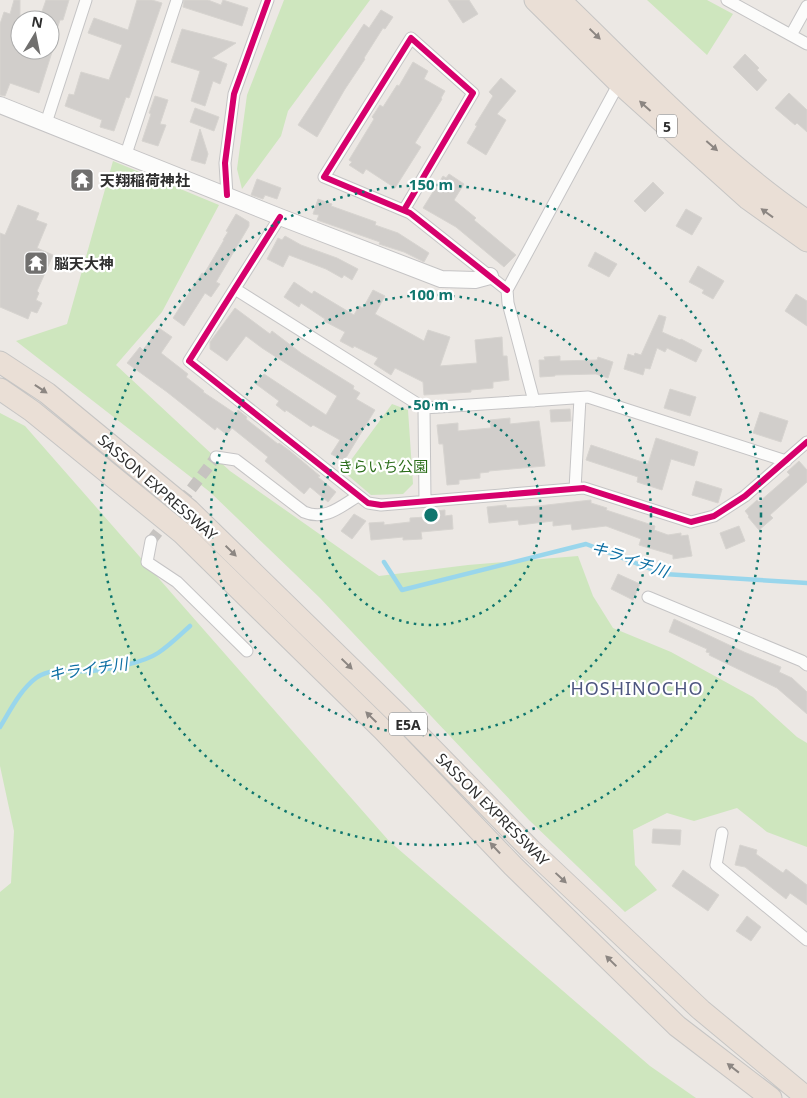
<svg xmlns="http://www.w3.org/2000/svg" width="807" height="1098" font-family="'Noto Sans','Noto Sans JP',sans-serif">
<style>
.green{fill:#cee6be}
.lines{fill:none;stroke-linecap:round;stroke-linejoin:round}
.stream{stroke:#99d6ec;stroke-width:4.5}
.building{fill:#d1cecb;stroke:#d7d4d0}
.street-tunnel{stroke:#c6c3c0;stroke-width:11;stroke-dasharray:11 5.5;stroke-linecap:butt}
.street-casing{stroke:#c5c4c5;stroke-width:13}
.secondary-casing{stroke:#c5c4c5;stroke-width:18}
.highway-casing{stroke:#c6c5c4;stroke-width:23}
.street{stroke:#fcfcfb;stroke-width:11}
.secondary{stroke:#fcfcfb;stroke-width:16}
.highway{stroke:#eadfd6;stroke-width:21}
.cycleway-casing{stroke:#fff;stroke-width:9}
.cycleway{stroke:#d6006c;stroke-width:6}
.oneway{fill:#8c8682}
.ring{fill:none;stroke:#0f766e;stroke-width:2.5;stroke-dasharray:2.5 5}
.labels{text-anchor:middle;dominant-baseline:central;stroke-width:4.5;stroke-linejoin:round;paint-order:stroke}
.shield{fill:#fff;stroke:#6d6d6d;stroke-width:1}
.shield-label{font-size:14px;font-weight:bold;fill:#2e2e2e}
.poi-label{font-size:15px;font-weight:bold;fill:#2e2e2e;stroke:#fff;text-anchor:start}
.park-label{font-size:15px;fill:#2c6e1b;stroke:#fff}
.street-label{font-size:15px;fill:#2e2e2e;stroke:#fff}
.water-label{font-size:16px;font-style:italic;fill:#0d6fa3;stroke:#fff}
.quarter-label{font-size:18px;letter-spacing:1px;fill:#4d5680;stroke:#fff}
.centre{fill:#0f766e;stroke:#fff;stroke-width:2.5}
.ring-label{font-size:15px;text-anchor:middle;font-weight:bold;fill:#0f766e;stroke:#fff;stroke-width:4.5;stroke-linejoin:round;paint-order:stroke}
</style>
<rect width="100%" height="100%" fill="#ece8e4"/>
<path class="green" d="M284,0H370L288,111L281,136L242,189L237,169L247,95Z
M647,0H707L733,14L707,55Z
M113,161L219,205L162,312L116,365L230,471L379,576L468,565L578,556L593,596L613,628L671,652L753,697L797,737L807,743V847L767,832L737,808L694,821L667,813L633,830L635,865L657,890L625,912L529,820L320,598L210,492L16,341L67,324Z
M392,404L408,410L413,484L403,494L371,495L343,471Z
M0,413L25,426L389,841L650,1066L696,1098H0V892L11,883L14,831L0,766Z"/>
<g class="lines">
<path class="stream" d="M384,562L402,590L586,544L664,574L807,583
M0,727C10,711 20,690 36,678C53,666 73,673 92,671C110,669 143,663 158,653C169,646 180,635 190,626"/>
</g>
<path class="building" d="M14,0H20V50H45L52,52L39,93L10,83L5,96L0,95V24L4,12L10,14Z
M46,0H69L63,20H60L52,44H50V20H39Z
M137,0H152L162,3L129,98L126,97L114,131L100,127L102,120L65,106L69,94L74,95L81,72L109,80L122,45L88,33L94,18L128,30Z
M184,0H208L221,5L223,0L248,8L242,26L183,7Z
M448,0H469L478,14L463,23Z
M381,10L393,17L385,29L383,28L364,58L365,59L345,89L317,137L298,125L364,24L369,28Z
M182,29L236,43L212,58L227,64L220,84L213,81L205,106L191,101L200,71L171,62Z
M745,54L759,68L757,70L767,80L757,91L733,67Z
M413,62L428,71L424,79L445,91L441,98L442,99L415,143L421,147L395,188L366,169L363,174L349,165L352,162L349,160L374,119L372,117L380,105L383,107L397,85L399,86Z
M501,78L516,91L497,114L506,120L486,155L467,143L477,126L475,125L493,96L489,92Z
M789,93L807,110V132L797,123L795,125L775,108Z
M155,96L168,100L160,124L166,125L158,146L142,141L151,114L149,113Z
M195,108L219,117L214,131L190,122Z
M200,129L208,154L205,164L191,160Z
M449,174L464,184L454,200L476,218L474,220L516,255L504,267L456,227L423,208L443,176L446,178Z
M257,179L281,188L277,199L265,195L263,199L251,195Z
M653,182L664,193L645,212L634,201Z
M318,199L332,204L331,206L376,222L375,225L398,233L429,253L424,262L404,252L379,244L380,242L317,220L319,215L313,214Z
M18,205L39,213L36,220L47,224L37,248L53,255L37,291L39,293L36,300L42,303L37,313L31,311L28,319L0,307V233L5,235Z
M686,209L702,218L692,235L676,226Z
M236,214L249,222V226L216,282L220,284L211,297L205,293L184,326L173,318L202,273L204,274L224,240H223L228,232L226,231Z
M285,236L301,245L337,258L358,269L352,280L344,275L342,278L326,269L289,255L283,267L267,259L278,238L282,240Z
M595,252L617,264L609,277L588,266Z
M698,266L724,281L713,299L702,293L704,290L689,282Z
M294,282L312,294L314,291L354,315L359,306L363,308L373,290L385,296L375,314L424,341L428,330L450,337L440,366L477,363L475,340L502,337L503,356H507L509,380L493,382V388L471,390V392L424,395L423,382L395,368L391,375L374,364L378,358L354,346L353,348L340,341L345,332L324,321L325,319L301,303L299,307L284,297Z
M796,294L807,301V326L785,311Z
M235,308L270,334L272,331L301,353L354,386L353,389L360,393L356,399L375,410L344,461L331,454L340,440L313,425L311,427L286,410L285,412L276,405L279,401L256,384L264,374L326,415L337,396L262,348L246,336L227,361L210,349V342Z
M659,315L666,317L662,332L680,340L681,339L702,350L696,362L667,348L665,352L657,348L650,369L645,368L643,375L624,369L628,354L634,356L635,353L641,355Z
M159,328L172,337L161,353L188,374L186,377L204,391L203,392L236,414L238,410L247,417L246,419L278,444L279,443L290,451L320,476L318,477L336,492L328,502L310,487L304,494L265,461L268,457L232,428L227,435L217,427L215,430L167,392L127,363L140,347L143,350Z
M560,356V361L597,360L598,357L613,362L608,378L596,374L555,375V376L540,377L539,360H545L544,357Z
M670,389L696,397L690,416L664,408Z
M570,409L571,421L551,422L550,410Z
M760,412L788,421L781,442L753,433Z
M510,418V424L539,421L545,466L489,471V472L480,473V478L459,480V484L447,485L443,444H439L437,425L458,423V431L491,428L490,420Z
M656,438L698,452L694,466L671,459L662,490L637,482L638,477L586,460L591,445L648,464Z
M799,461L807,470V482L770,515L773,518L759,530L748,517L749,516L745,511L757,500L759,502L790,475L787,472Z
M696,481L722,489L718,503L692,495Z
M591,500V503L607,508L606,510L655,526L654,530L668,535L681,533V536L688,535L692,556L673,559V555L639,545L641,539L606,526L572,530L571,524L553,526V521L519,525L518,520L489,523L487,507L506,505L507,508L538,506Z
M445,510V516L452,515L453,529L421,532L422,539L403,540V537L371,540L369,523L384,522V525L410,522V518L427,517L426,512Z
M354,514L366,521L352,539L341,531Z
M739,526L745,541L726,549L720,533Z
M618,574L640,584L633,600L611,589Z
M674,619L744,652L781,667L779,672L792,678L807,692V714L777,688L709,655L710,653L706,652L707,649L669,632Z
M653,829L681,830L680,845L652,843Z
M740,845L757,850L756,854L783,873L786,869L807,885V905L790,893L786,899L745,867L735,865Z
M683,870L719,895L708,911L672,886Z
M747,916L761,927L751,941L736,931Z"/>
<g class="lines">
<path class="street-tunnel" d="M151,541L216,457"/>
<g class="street-casing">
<path id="street" d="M727,0L807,44
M791,35L807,6
M46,123L86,0
M126,154L177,0
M227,195L225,163L234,94L268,0
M404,210L473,93L411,38L324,177L410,213L507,290
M280,217L189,361L368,503L381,505L584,488L691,522L714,516L745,496L807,442
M235,289L424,408L588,397L786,461
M534,401L508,303L507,290L619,83
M424,408L425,501
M216,457L236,460L304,512C325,521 340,507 358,496
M575,489L580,398
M151,541L147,562L177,582L247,651
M648,597L802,661L807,665
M722,833L716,865L807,940"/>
</g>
<g class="secondary-casing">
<path id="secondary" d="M0,105L280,217L441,279L475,280L490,276"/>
</g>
<g class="highway-casing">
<path id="highway" d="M535,0L619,83L748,199L807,241
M560,0C639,76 716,159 807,221
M0,362L47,393L189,510L402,718L531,850L701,1010L807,1098
M0,389L32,411L182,533L383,730L513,866L677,1026L771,1098"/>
</g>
<use href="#street" class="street"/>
<use href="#secondary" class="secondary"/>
<use href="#highway" class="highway"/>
<g class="cycleway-casing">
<path id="cycleway" d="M227,195L225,163L234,94L268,0
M404,210L473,93L411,38L324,177L410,213L507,290
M280,217L189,361L368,503L381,505L584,488L691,522L714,516L745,496L807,442"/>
</g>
<use href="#cycleway" class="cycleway"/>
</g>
<defs><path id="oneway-solid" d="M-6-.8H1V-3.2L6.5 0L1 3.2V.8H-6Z" transform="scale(1.25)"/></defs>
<g class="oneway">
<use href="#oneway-solid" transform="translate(595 34) rotate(44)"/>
<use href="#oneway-solid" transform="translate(645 106) rotate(-138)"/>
<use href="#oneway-solid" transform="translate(712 146) rotate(41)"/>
<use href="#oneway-solid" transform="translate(767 213) rotate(-144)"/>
<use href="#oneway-solid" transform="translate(41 389) rotate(34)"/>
<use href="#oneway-solid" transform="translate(231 551) rotate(44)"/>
<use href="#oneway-solid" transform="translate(347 664) rotate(44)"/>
<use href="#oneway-solid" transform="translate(371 717) rotate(-136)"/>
<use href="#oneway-solid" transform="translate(495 848) rotate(-133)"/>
<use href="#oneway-solid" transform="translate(561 878) rotate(43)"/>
<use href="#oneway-solid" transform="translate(611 961) rotate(-136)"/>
<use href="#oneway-solid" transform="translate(733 1068) rotate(-142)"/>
</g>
<g class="ring">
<circle cx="431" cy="515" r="110"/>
<circle cx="431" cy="515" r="220"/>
<circle cx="431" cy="515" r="330"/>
</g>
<defs>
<g id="temple-square" transform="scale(1.25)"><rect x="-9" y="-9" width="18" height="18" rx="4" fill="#706f6e" stroke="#fff"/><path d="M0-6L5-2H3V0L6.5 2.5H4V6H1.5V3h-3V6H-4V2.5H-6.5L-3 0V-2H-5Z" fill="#fff"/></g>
</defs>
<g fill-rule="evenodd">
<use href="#temple-square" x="82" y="180"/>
<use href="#temple-square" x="36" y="263"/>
</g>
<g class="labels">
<g class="shield">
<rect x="657" y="114.5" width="20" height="23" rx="4"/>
<rect x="389" y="712.5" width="38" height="23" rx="4"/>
</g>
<g class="shield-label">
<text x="667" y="126">5</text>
<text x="408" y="724">E5A</text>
</g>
<g class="poi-label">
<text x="100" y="180">天翔稲荷神社</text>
<text x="54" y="263">脳天大神</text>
</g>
<g class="park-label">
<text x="383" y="466">きらいち公園</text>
</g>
<g class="street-label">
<text transform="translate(158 487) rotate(41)">SASSON EXPRESSWAY</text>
<text transform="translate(493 809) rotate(45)">SASSON EXPRESSWAY</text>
</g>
<g class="water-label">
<text transform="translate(630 559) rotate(19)">キライチ川</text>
<text transform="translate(88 669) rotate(-8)">キライチ川</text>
</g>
<g class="quarter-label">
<text x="637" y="688">HOSHINOCHO</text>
</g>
</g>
<circle cx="431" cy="515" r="8" class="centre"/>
<g class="ring-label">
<text x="431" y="190">150 m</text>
<text x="431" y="300">100 m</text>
<text x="431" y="410">50 m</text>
</g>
<g transform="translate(35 35) rotate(10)"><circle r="24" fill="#ffffff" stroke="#ababab"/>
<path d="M0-4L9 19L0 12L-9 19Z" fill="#706f6e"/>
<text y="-8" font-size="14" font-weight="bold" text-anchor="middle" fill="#2e2e2e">N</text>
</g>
</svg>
